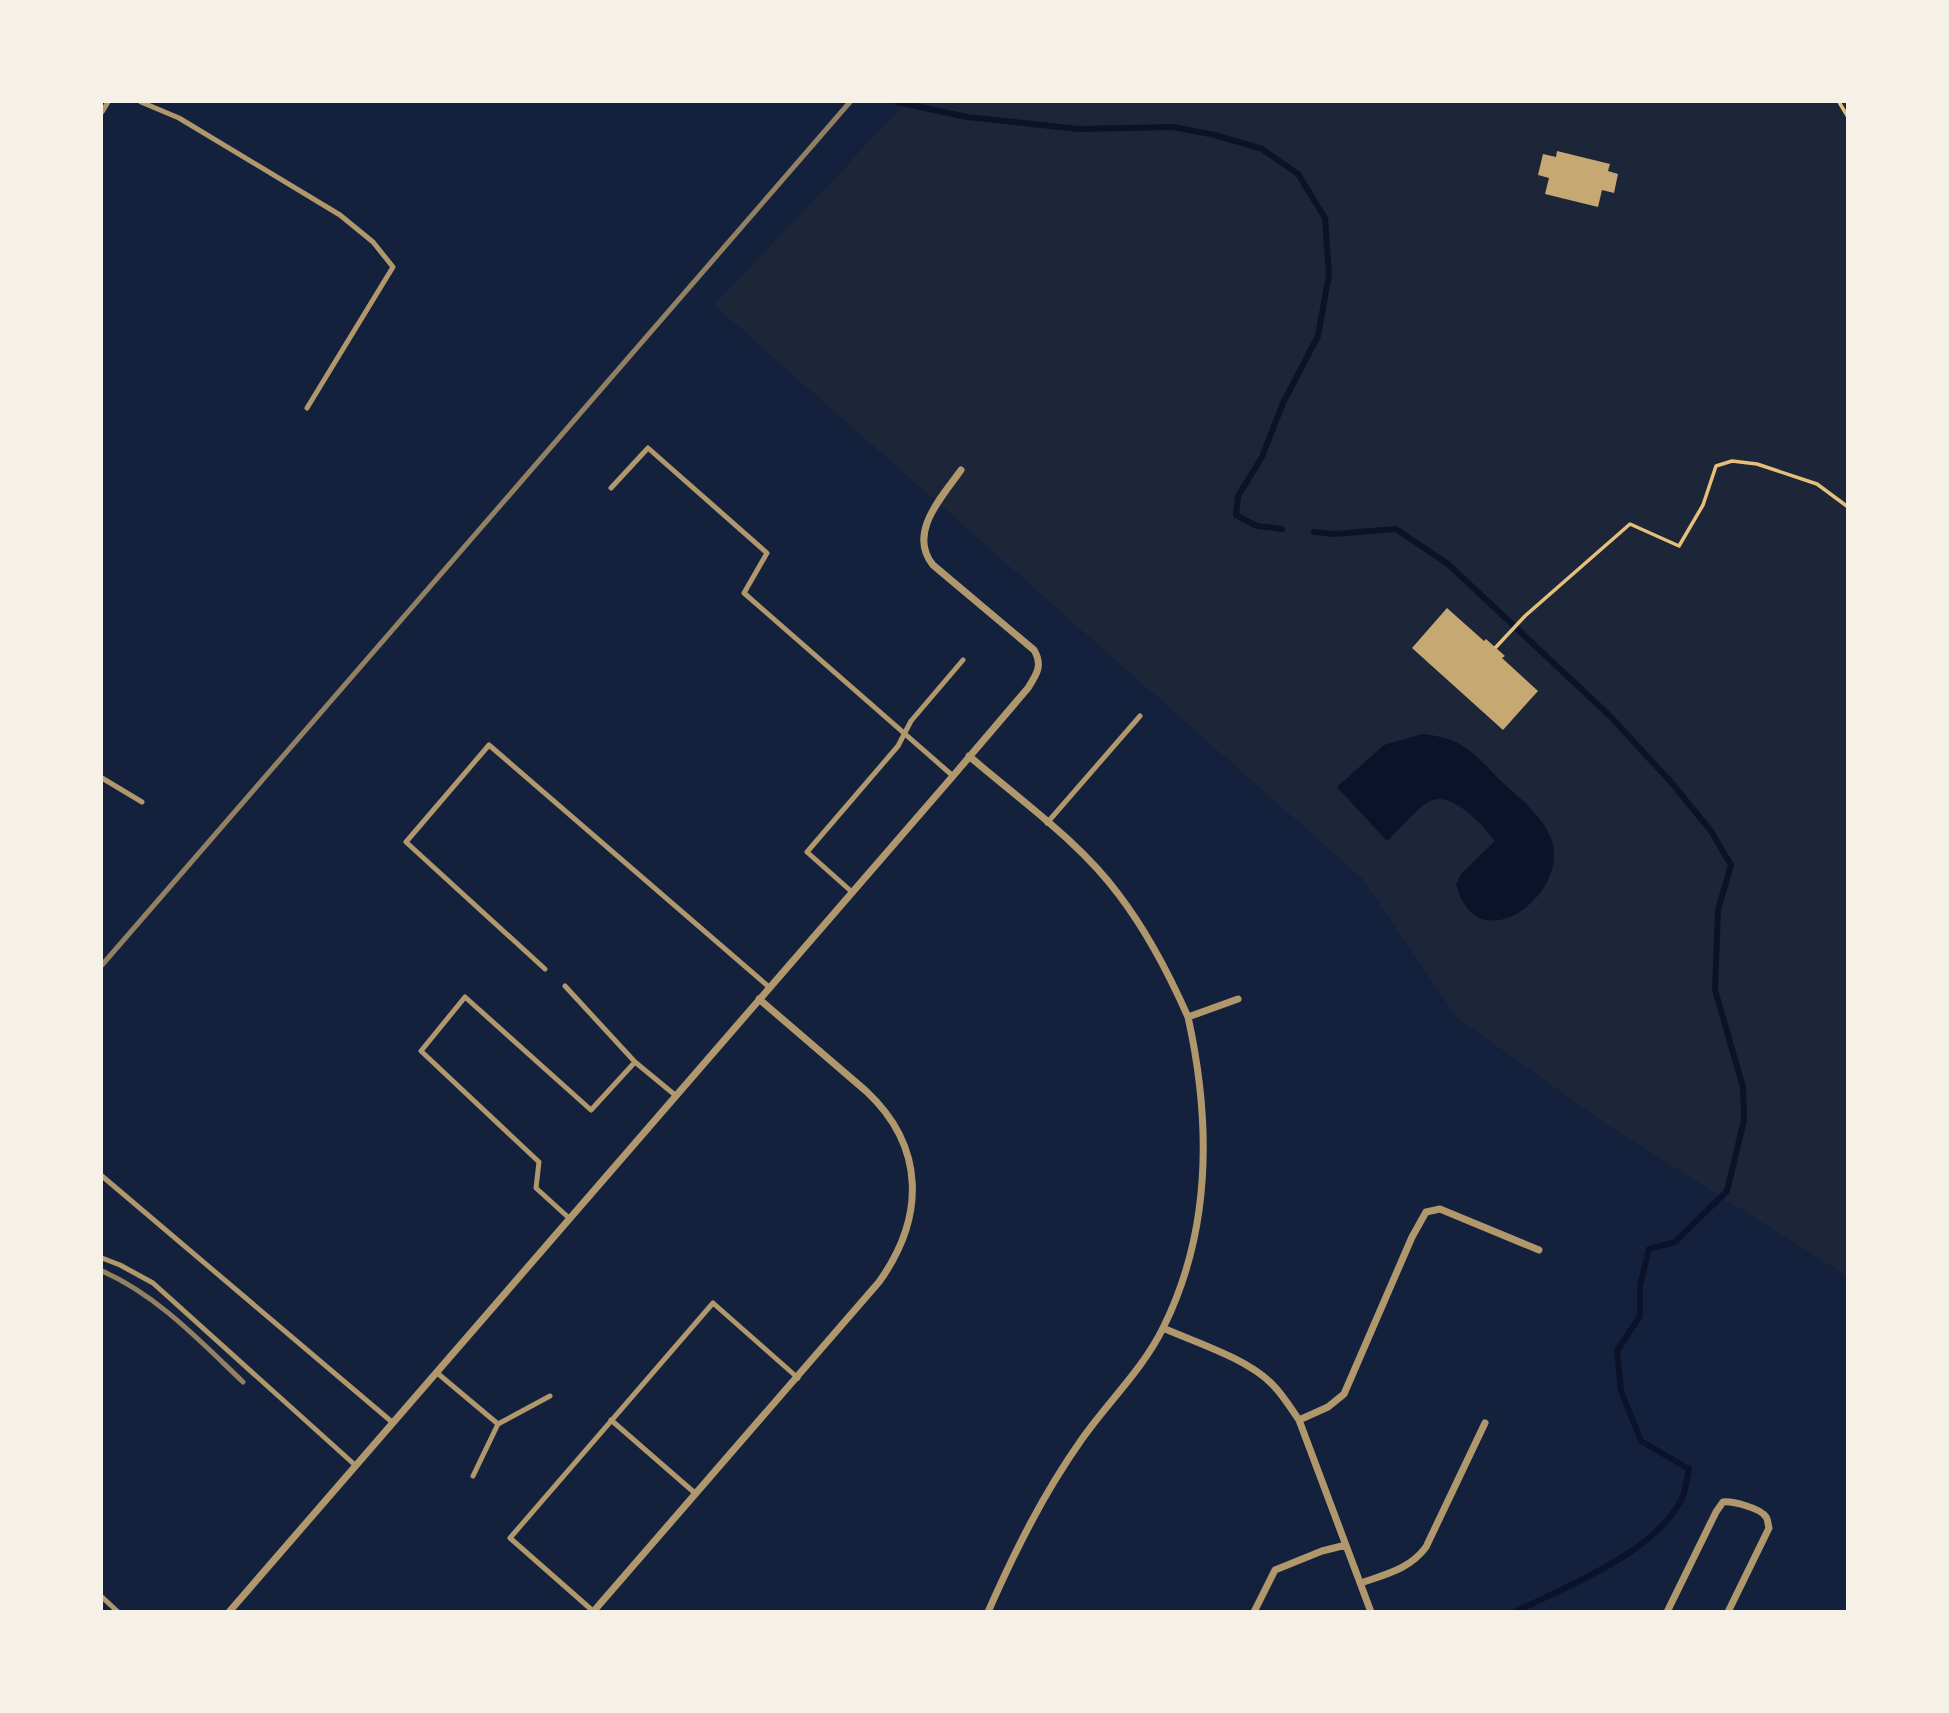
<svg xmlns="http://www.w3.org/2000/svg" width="1949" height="1713" font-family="'Playfair Display',serif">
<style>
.green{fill:#1d2539}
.water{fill:#0b132b}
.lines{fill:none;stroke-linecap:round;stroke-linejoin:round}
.stream{stroke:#0b132b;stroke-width:6}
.building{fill:#c6a872}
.path{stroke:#e5c07b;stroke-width:3.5}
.service{stroke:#b1986c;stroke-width:5}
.minor{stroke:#b1986c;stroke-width:7}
.rail{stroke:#918062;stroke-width:5}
</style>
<rect width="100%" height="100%" fill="#14213d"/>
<path class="green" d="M907,102H1847V1276L1606,1124L1456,1017L1363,879L714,305Z"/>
<path class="water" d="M1422,734C1464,738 1473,753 1501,781C1519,798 1540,813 1550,836C1575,892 1476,966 1456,884L1462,873L1495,841C1483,825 1450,788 1428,802C1413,812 1400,829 1387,841L1337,787L1384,745Z"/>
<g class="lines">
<path class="stream" d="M897,102L967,117L1079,129L1173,127L1215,135L1262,149L1298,174L1325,218L1329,275L1318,336L1283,403L1262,457L1238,496L1236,515L1257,526L1282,529
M1314,532L1334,534L1396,529L1448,564L1609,715L1670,781L1711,831L1731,865L1718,910L1715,990L1743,1087L1744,1120L1727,1191L1675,1242L1649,1249L1640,1286V1316L1617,1351L1621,1391L1641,1441L1689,1469C1687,1478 1686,1488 1683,1496C1659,1551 1567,1586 1515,1612"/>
</g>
<path class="building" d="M1557,151L1610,164L1608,171L1618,174L1614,193L1602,190L1598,207L1545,194L1549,178L1538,175L1543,154L1556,157Z
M1447,608L1484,641L1486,639L1505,656L1502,658L1538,691L1503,730L1412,648Z"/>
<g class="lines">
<path class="path" d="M1839,102L1848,117
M1496,647L1525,616L1630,524L1679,546L1703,505L1716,466L1732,461L1757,464L1817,484L1848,507"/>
<path class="service" d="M141,102L179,118L340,215L373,242L393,267L307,408
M102,112L108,102
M611,488L648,448L767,553L744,593L953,776
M102,778L142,802
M1047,823L1140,716
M852,892L807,852L898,746L911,721L963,660
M545,969L406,842L489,745L769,987
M565,986L635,1062L675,1095
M102,1176L392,1422
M569,1218L536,1188L539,1162L421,1051L465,997L591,1110L635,1062
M102,1258L120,1265L153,1283L355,1465
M436,1372L498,1424L473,1476
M611,1420L696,1494
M498,1424L550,1396
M102,1597L118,1612
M593,1611L510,1538L713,1303L798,1378"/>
<path class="minor" d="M969,756C1020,800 1079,841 1119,895C1148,933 1169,974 1188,1017
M1163,1328C1197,1343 1246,1358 1272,1384C1283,1395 1290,1407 1299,1420L1371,1612
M1299,1420L1328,1407L1344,1394L1412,1237L1426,1212L1440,1209L1539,1250
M1361,1583C1386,1574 1410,1569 1426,1547L1485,1423
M229,1612L953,776L1028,688C1037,674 1043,665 1034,650L933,565C907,533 942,497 961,470
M593,1612L879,1282C925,1218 926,1147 866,1091L759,999
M988,1612C1015,1551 1043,1494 1082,1439C1108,1402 1143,1369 1163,1328C1212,1230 1211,1121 1188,1017L1238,999
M1254,1612L1275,1570L1322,1551L1346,1545
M1667,1612L1716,1512L1723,1502C1732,1501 1761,1508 1766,1517C1768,1519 1768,1525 1769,1528L1728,1612"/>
<path class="rail" d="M102,965L850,102
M102,1271C157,1295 200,1341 243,1382"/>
</g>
<rect width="1949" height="1713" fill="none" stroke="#f6f1e7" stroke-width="206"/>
</svg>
